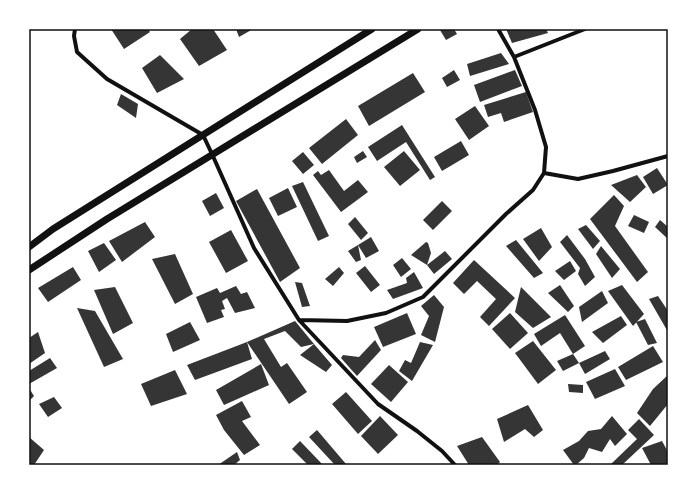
<svg xmlns="http://www.w3.org/2000/svg" width="697" height="494" font-family="'Varela Round',sans-serif">
<style>
.building{fill:#353535}
.lines{fill:none;stroke-linecap:round;stroke-linejoin:round}
.minor{stroke:#111;stroke-width:4}
.tertiary{stroke:#111;stroke-width:7}
.neatline{fill:none;stroke:#111;stroke-width:1.5}
</style>
<rect width="100%" height="100%" fill="#fff"/>
<path class="building" d="M111,29H148L150,32L124,49Z
M192,29H213L227,50L199,66L180,39Z
M236,29H253L239,37Z
M442,29H454L457,34L446,40L440,30Z
M506,29H546L548,33L512,43Z
M501,53L509,64L470,76L467,64Z
M160,55L184,79L157,93L142,68Z
M454,70L460,80L447,87L442,78Z
M515,70L522,86L480,102L474,85Z
M413,73L425,92L369,126L358,106Z
M526,92L533,112L504,122L501,113L488,117L484,105Z
M121,94L138,104L136,118L117,105Z
M475,106L489,126L469,140L455,119Z
M346,119L358,135L322,164L309,148Z
M402,125L435,177L430,180L406,142L377,161L368,147Z
M461,141L469,155L442,171L434,157Z
M363,151L367,157L357,163L354,157Z
M404,151L420,170L400,186L384,167Z
M303,152L314,165L303,174L292,161Z
M657,168L668,185L653,194L643,177Z
M329,170L344,191L358,180L368,192L341,212L313,175L318,171L321,175Z
M637,175L646,187L630,202L611,185Z
M303,182L329,236L318,241L292,186Z
M288,188L297,207L278,216L269,198Z
M257,189L300,268L280,282L236,201Z
M216,193L224,208L210,216L202,201Z
M614,195L624,206L615,226L648,272L637,282L590,219Z
M442,201L452,211L433,230L423,220Z
M634,215L649,222L644,233L628,226Z
M355,217L368,233L361,240L348,224Z
M660,220L668,227V239L655,227Z
M145,222L155,237L122,262L109,241Z
M586,225L600,241L593,249L578,229Z
M541,228L552,247L539,261L523,239Z
M231,230L248,261L226,273L209,242Z
M567,235L585,259L595,277L585,286L578,274L580,268L560,242Z
M371,237L379,251L366,258L358,245Z
M516,240L543,273L534,278L506,246Z
M426,242L428,243L431,253L427,265L411,255Z
M104,243L116,260L99,272L88,251Z
M358,245L361,260L356,262L348,251Z
M601,246L620,269L612,278L596,254Z
M445,251L452,259L434,274L427,265Z
M175,254L193,294L175,304L152,259Z
M402,258L411,269L401,277L393,265Z
M474,260L515,298L489,326L480,317L496,299L477,281L464,294L453,283Z
M570,261L576,271L564,280L555,271Z
M365,266L380,285L371,292L356,273Z
M73,267L81,280L48,302L38,288Z
M339,267L344,273L333,286L325,279Z
M414,272L423,288L393,299L387,290L407,283L406,278Z
M295,282L302,283L310,306L302,307Z
M560,285L574,306L568,312L548,293Z
M622,285L644,314L633,326L608,291Z
M236,286L241,294L247,292L255,308L235,313L227,298L222,301L225,309L221,310L224,317L207,323L196,297L217,288L220,293Z
M115,287L133,323L113,334L94,290Z
M521,287L551,317L533,328L515,312Z
M602,291L608,303L582,322L579,307Z
M434,295L444,307L435,342L421,335L429,316L421,306Z
M658,296L668,311V332L649,299Z
M77,308L95,311L123,359L104,367Z
M407,313L416,334L383,347L374,327Z
M510,313L528,333L510,349L492,329Z
M565,315L585,346L573,354L560,333L541,346L534,334Z
M621,316L627,325L603,343L592,332Z
M645,319L657,343L648,345L636,322Z
M295,321L314,344L301,347L285,331L264,339L281,367L287,363L307,392L289,404L247,342Z
M190,322L200,340L173,352L166,334Z
M38,332L45,353L29,364V338Z
M375,340L381,350L357,376L341,358L343,355L359,357Z
M533,341L556,370L538,384L515,353Z
M247,342L252,359L195,380L187,365Z
M420,342L433,345L412,381L399,371L405,360L411,363Z
M314,344L332,365L326,372L300,355Z
M653,346L663,362L626,380L618,367Z
M605,351L610,359L585,374L579,363Z
M573,354L579,363L563,371L557,361Z
M50,358L57,368L29,384V371Z
M261,364L269,385L224,405L216,390Z
M389,365L408,382L391,402L371,384Z
M615,369L625,386L595,399L586,382Z
M175,370L187,394L151,406L141,384Z
M668,375V404L650,426L637,413L653,389Z
M568,384L583,385V393L569,392Z
M29,388L34,396L29,401Z
M346,392L372,421L358,434L332,404Z
M54,397L62,408L48,417L39,404Z
M242,401L251,417L242,421L260,445L244,455L224,430L216,415Z
M528,405L543,430L534,437L525,429L504,442L497,419Z
M380,416L398,435L378,454L361,436Z
M612,416L627,434L615,446L610,439L602,452L589,448L584,458L576,465H574L563,450L579,441L588,431L601,429Z
M639,419L654,435L622,465H612L611,464L637,439L628,430Z
M317,430L346,464L345,465H335L309,437Z
M29,437L44,450L34,465H29Z
M482,437L500,462L497,465H469L457,446Z
M300,441L323,465H308L292,449Z
M662,441L668,452V465H651L642,448Z
M237,452L240,460L234,465H218Z"/>
<g class="lines">
<path class="minor" d="M75,29L74,36L77,52L107,79L203,135L212,154L254,248L299,320L378,404L417,431L442,451L455,465
M514,57L585,29
M544,173L578,179L613,171L668,156
M299,320L347,321L386,313L423,297L506,214L533,190L544,173L546,147L535,110L514,57L498,29"/>
<path class="tertiary" d="M29,247L53,229L372,29
M29,270L107,219L418,29"/>
</g>
<rect width="697" height="494" fill="none" stroke="#ffffff" stroke-width="60"/>
<rect x="30" y="30" width="637" height="434" class="neatline"/>
</svg>
